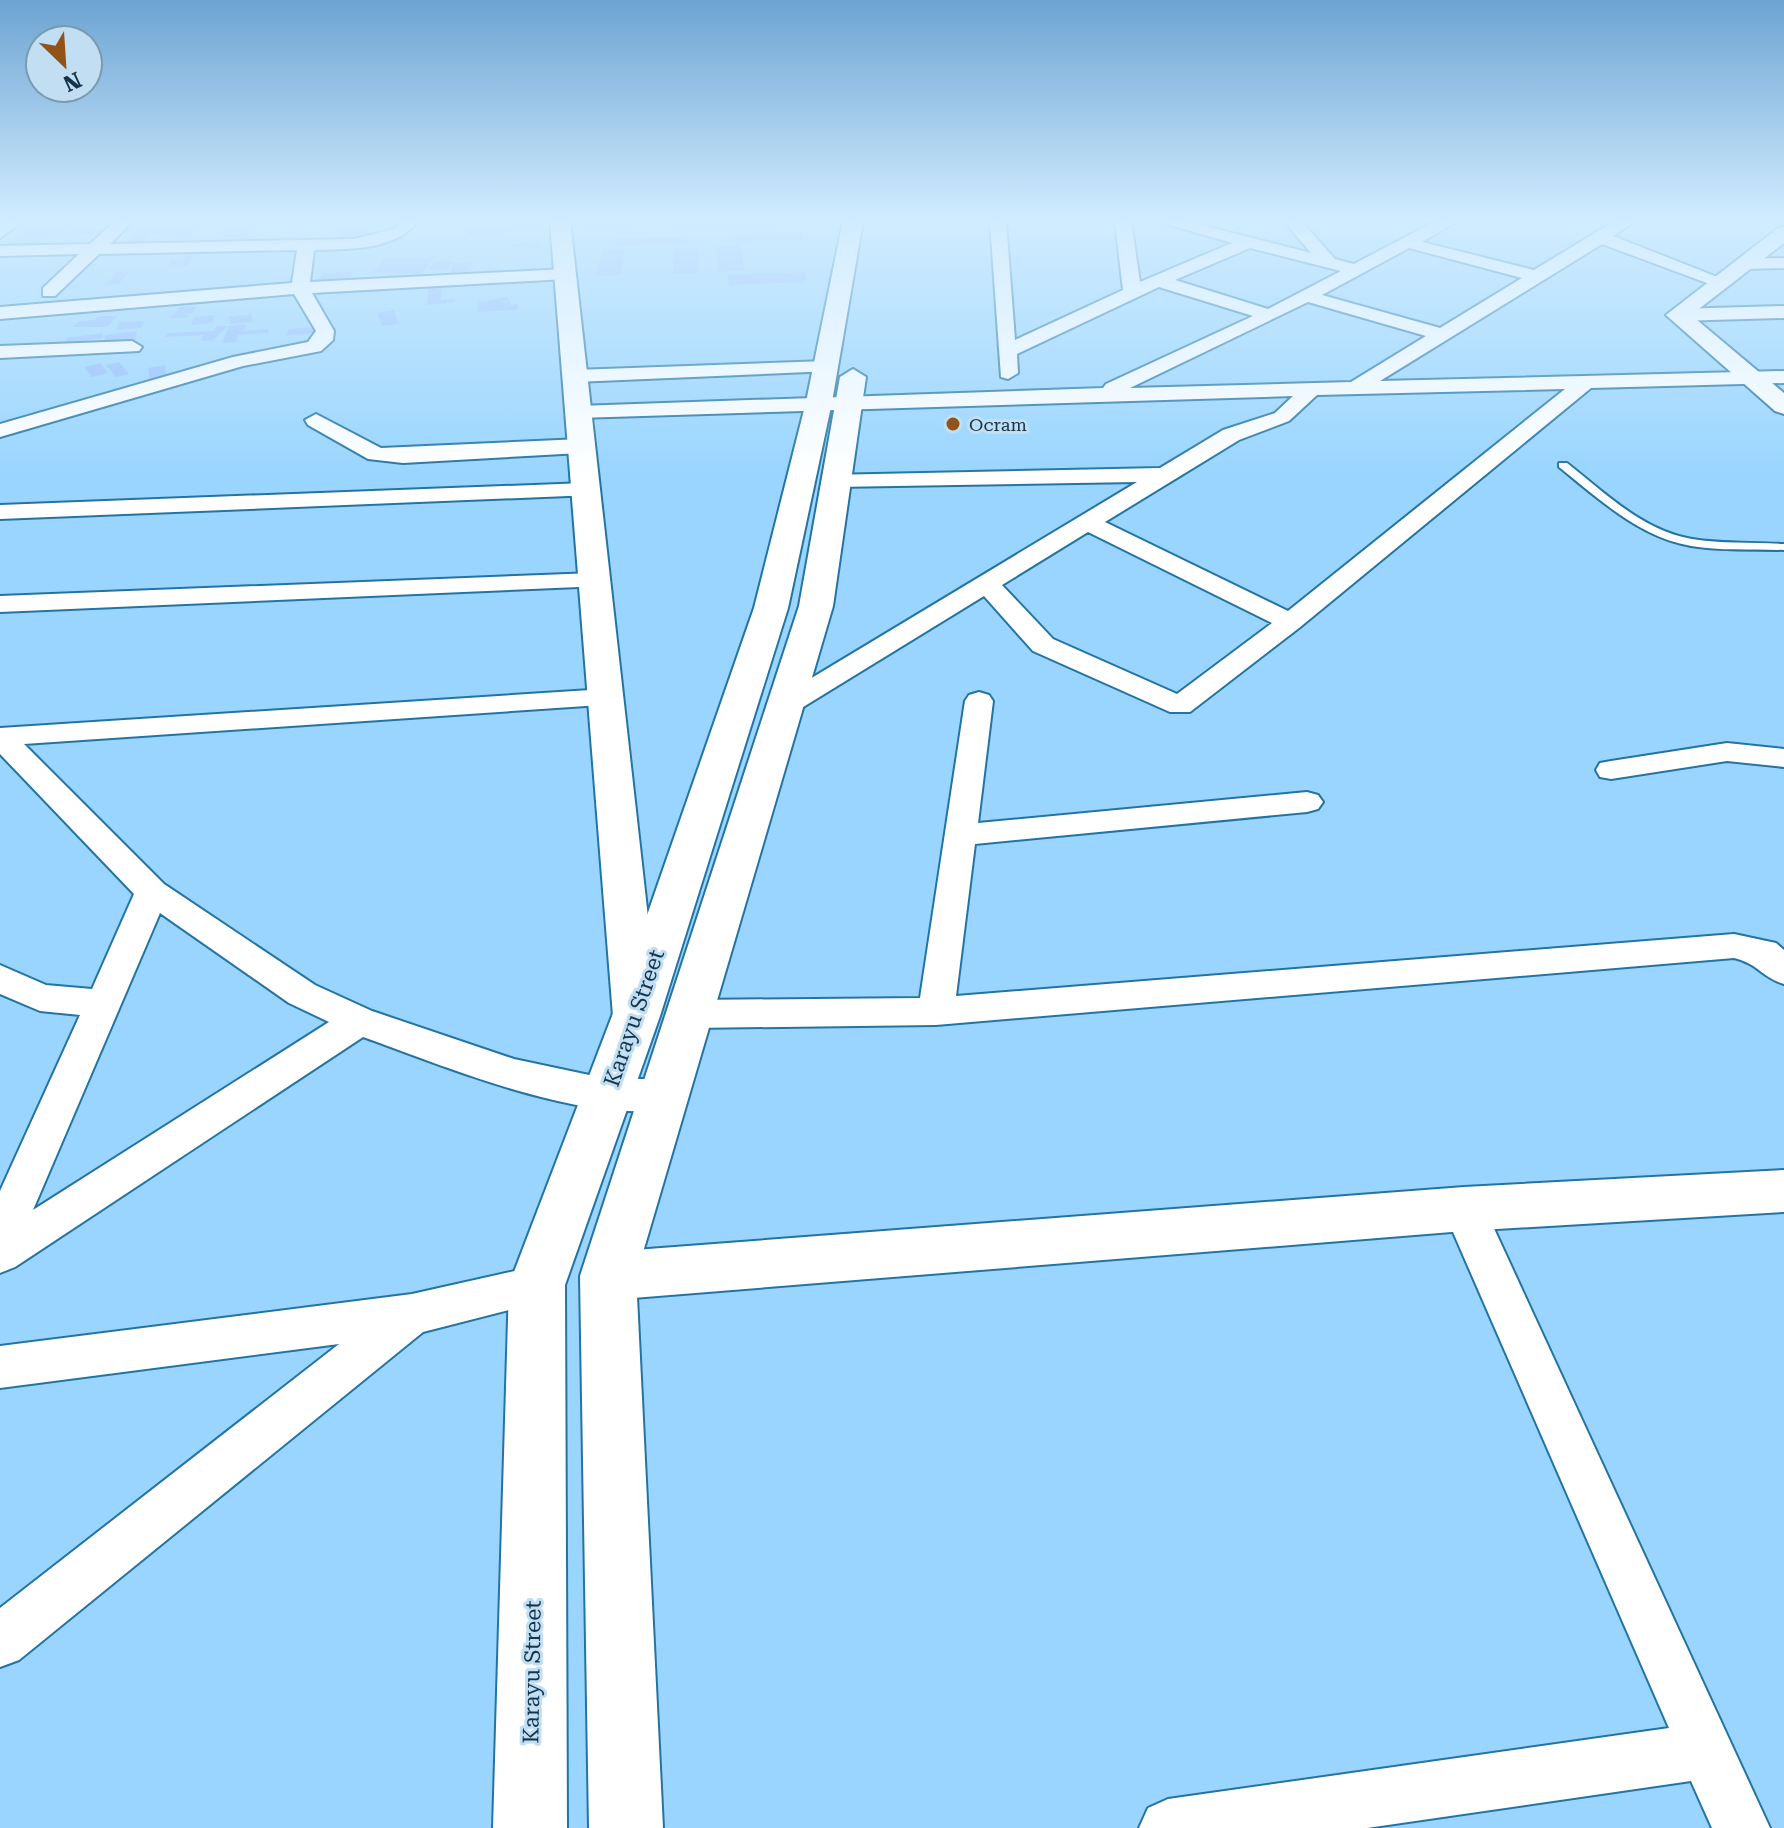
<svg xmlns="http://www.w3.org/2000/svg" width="1784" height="1828" font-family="'Roboto Serif',serif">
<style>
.building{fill:#91bbfd}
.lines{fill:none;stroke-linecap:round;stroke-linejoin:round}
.service-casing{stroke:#2474a3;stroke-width:4}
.minor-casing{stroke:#2474a3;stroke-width:4}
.tertiary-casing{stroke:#2474a3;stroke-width:4}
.secondary-casing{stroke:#2474a3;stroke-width:4}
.service{fill:#fff;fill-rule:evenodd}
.minor{fill:#fff;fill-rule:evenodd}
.tertiary{fill:#fff;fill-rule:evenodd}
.secondary{fill:#fff;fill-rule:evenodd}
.poi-dot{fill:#915317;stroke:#c1def3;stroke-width:3}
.labels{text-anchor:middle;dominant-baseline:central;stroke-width:6;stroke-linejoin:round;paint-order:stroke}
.far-poi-label{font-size:18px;fill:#143449;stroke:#c1def3;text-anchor:start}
.street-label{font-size:22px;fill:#143449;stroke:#c1def3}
</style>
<rect width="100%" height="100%" fill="#99d5fe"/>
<path class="building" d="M256,221H259L245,239H232L240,230L230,238H221L239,222Z
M487,221H500L501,226L539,224V231L514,228L513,232L468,236L470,228L487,227Z
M588,221H831V224L673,231V224L588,229Z
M73,225L61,237L14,239L27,228Z
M198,226L188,239H175L180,233L151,234L144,242L127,243L138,231Z
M363,228L361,237L340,238L342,229Z
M110,229L107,233L66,235L69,231Z
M801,232L802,240L730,243L729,235Z
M688,237L687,244L616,246L617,238Z
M46,241L42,245L4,246L9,242Z
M538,241L540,248L526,249L525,246L511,247V244Z
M741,245L744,270L718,272L715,246Z
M698,248L699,273L673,274V249Z
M195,250L188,266L167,267L171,260L183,259L187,251Z
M625,250L621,275L596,276L602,251Z
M386,258H434L421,274L372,273Z
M435,261H453L446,270L428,269Z
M472,262L469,272L450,273L453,263Z
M130,271L119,284L106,285L117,272Z
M353,272L349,283L317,284L322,273Z
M805,272L806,282L729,285L728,275Z
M442,287L441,300L455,299V302L427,305L429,288Z
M507,297L508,300L497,302L510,301V305L518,304L517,310L477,312L479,302Z
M197,306L192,313L181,314L189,315L186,318H170L181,307Z
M394,310L399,324L382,326L377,313Z
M252,314V322L230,324L231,319L227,317Z
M215,315L212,323L191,325L194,317Z
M99,316H118L107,327H72L79,321L94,320Z
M145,321L141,328L116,330L120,322Z
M246,324L244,331L269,329L268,333L238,335L236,342L222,343L229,326Z
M217,326H228L213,340L201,341L204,335L165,337L168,333L214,331Z
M321,327L319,333L286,335L289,329Z
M137,331L135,341L80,343L104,341L106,335Z
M103,333V338L66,343V338Z
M119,362L129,374L116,377L106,365Z
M100,363L108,373L92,377L84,367Z
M165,365L167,382L150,384L148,368Z"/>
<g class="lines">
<g class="service-casing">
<path id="service" d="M1559,463H1567C1604,492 1643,531 1692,539C1722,544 1753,542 1784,544V550C1753,549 1721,551 1691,546C1639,537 1599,499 1559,467Z"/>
</g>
<g class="minor-casing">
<path id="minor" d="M5,221H23L0,238V225Z
M115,221H133L110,244L355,239L394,229L401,221H418C395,251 348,249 314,250L310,282L565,269L574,274L565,279L312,293L334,331L333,340L321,351L243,366L0,437V424L233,357L308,342L316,331L294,294L0,319V307L292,283L297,250L99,254L55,296H43V288L79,254L0,256V246L90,244Z
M990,221H1006L1015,340L1123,290L1115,221H1131L1140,282L1232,243L1157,221H1185L1311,253L1284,221H1301L1335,259L1354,264L1436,221H1457L1422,242L1534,270L1615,221H1635L1613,236L1730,282L1727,286H1715L1602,244L1380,381L1784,371V383L1591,388L1299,628L1190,712H1170L1033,651L984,596L795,712H775L771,706L775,700L1137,482L835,487L824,480L827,475L1160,468L1223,430L1275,413L1293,396L578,418L567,412L578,406L1103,388L1106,384L1253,316L1159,287L1017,354L1018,373L1008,379L1001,377ZM1250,248L1341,271L1268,309L1175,280ZM1409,248L1522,278L1440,328L1322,295ZM1308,302L1426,336L1351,382L1130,388ZM1565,389L1288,611L1105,522L1239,440L1289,421L1317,395ZM1088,532L1272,623L1177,694L1053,639L1002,585Z
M1784,258V268L1746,269L1737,264L1746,259Z
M1784,306V318L1677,321L1668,315L1677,309Z
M132,341L142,347L139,351L0,358V346Z
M826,361L836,367L833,371L575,382L565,376L575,370Z
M316,414L381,448L581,439L592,446L581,453L403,463L368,459L308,425L305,420Z
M585,483L593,485L597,490L593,495L0,519V505Z
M594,573L607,581L603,586L0,612V596Z
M606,689L616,692L620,698L616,704L24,744L164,884L315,985L372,1011L514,1059L608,1079H667L681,1083L686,1094L681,1105C598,1132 443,1065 363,1037L15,1267L0,1273V1191L80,1015L40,1011L0,994V965L46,985L92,989L134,894L0,754V728ZM160,913L289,1003L329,1022L33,1210Z
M979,692L989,695L993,701L978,823L1307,792L1318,795L1323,802L1318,809L1307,812L975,844L956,996L1734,934L1776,943L1784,950V984C1763,978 1757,963 1734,958L936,1025L692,1028L679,1024L674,1014L679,1004L692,1000L920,998L965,701L969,695Z
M1727,743L1784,749V767L1727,761L1611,779L1600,777L1596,770L1600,763L1611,761Z
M1464,1191L1479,1196L1485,1209L1770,1828H1712L1691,1781L1367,1828H1139L1148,1808L1168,1799L1669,1728L1443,1209L1449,1196Z
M537,1266L552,1271L559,1285L552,1299L423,1332L19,1660L0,1667V1608L339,1344L0,1388V1346L412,1294Z"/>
</g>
<g class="tertiary-casing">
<path id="tertiary" d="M550,221H570L659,1016L652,1028L636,1033L620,1028L613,1016Z
M1784,227V243L1691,315L1784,393V414L1775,411L1666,315L1777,229Z
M1784,1170V1212L1464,1231L608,1300L589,1293L581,1276L589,1259L608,1252L1464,1187Z"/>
</g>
<g class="secondary-casing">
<path id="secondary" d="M843,221H863L832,402L788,608L660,1016L565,1285L567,1828H493L509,1285L612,1016L754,608L806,402Z
M853,369L866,377L833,606L636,1276L663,1828H589L580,1276L799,606L840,377Z"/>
</g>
<use href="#service" class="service"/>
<use href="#minor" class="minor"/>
<use href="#tertiary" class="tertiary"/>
<use href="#secondary" class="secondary"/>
</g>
<linearGradient id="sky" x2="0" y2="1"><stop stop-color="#6da4d2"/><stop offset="0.46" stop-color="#d1ecff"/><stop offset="1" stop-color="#d1ecff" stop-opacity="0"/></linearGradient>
<rect width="1784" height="477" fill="url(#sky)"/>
<circle class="poi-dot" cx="953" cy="424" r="8"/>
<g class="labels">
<g class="far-poi-label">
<text x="969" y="424">Ocram</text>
</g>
<g class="street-label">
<text transform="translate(634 1018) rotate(-71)">Karayu Street</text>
<text transform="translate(532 1672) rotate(-89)">Karayu Street</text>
</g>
</g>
<g transform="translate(64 64) rotate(155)"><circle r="38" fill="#c1def3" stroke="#7c9aaf" stroke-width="2"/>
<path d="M0-6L14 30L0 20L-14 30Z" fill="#915317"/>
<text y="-12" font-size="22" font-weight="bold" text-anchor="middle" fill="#143449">N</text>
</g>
</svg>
